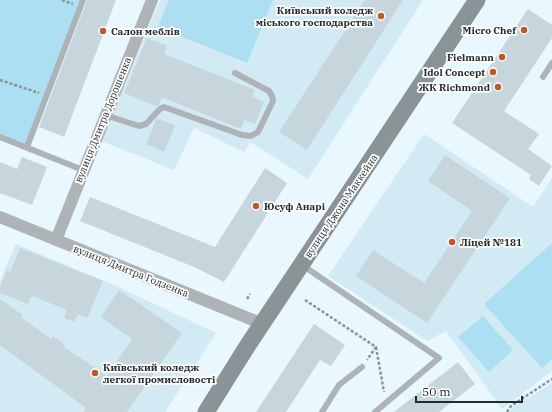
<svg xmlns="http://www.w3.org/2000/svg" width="552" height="412" font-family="'IBM Plex Serif',serif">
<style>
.built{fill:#d2eaf3}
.green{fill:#acdff1}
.building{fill:#c7d6dc}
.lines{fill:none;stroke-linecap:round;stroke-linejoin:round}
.path{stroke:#889498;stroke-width:2.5;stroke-dasharray:3 2;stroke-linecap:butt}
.lane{stroke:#adb3b6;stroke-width:6}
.street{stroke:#adb3b6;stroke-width:12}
.secondary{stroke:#8a9497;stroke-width:17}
.poi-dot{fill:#be572c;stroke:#fff;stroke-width:1.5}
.labels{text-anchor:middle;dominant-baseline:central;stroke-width:3.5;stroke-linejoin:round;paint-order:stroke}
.poi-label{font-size:10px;font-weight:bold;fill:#252b2d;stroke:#fff;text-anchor:end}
.street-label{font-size:10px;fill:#252b2d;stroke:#fff}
</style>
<rect width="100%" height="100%" fill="#e8f8fe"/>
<path class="built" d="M160,0H423L308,179L250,142L244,152L194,128L174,170L101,141Z
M424,134L533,207L552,178V371L502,409L446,331L427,341L328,276Z
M16,244L114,285L216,333L165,412H0V281Z
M552,383V412H510L512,408Z"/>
<path class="green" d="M0,0H83L27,147L0,137Z
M169,0H273L247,63L158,27Z
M552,243V359L542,368L484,304Z
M483,316L513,350L489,372L458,337Z"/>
<path class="building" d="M87,0H116L64,137L39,127Z
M365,0H403L307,150L279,132Z
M528,9L552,25V38L504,111L539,134L528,149L552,166L539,186L529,179L531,175L452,123Z
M147,38L167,46L164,54L255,90L252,97L264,102L255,124L244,120L241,129L162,97L159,105L156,106L124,93Z
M157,118L175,126L164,152L146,144Z
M445,155L510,198L427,323L356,276L373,250L424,283L472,211L428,181Z
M22,157L47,167L32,205L0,193V162L17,169Z
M265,168L287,183L224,282L194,267L80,221L90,197L215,247Z
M20,248L103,281L87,318L78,314L74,322L64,318L67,310L32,296L28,304L0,293V287L7,270L10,272Z
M119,290L182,333L127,412H83L86,408L0,345V299L23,315L22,318L51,339L53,336L65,345L64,347L107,376L132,339L101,317Z
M314,324L345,345L331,366L320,360L286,412H256Z
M458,362L475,384L439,412H394Z"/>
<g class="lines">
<path class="path" d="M62,0L73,4
M0,80L39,93
M247,299L250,294
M305,300L376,347L367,360
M376,347L384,392
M507,412L511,406L552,379"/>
<path class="lane" d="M543,77L552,63
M105,115L139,126L146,124L160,109L164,107L242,135L251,136L258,132L273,101L272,96L269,91L235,73
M0,137L83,170
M27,147L83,0
M302,265L439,358L375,412
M322,412L339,385L362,367"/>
<path class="street" d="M0,217L263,324
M56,240L152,0"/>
<path class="secondary" d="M206,412L248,345L477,0"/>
</g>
<g class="poi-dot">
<circle cx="381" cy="16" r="4"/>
<circle cx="524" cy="30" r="4"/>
<circle cx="103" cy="31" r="4"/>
<circle cx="502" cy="57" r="4"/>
<circle cx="493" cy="72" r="4"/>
<circle cx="498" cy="87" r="4"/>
<circle cx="256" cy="206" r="4"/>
<circle cx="452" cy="242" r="4"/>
<circle cx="95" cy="373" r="4"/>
</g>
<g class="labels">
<g class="poi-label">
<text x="373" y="10">Київський коледж<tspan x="373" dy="12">міського господарства</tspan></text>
<text x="516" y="30">Micro Chef</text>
<text x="111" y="31" text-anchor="start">Салон меблів</text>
<text x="494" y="57">Fielmann</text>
<text x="485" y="72">Idol Concept</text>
<text x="490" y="87">ЖК Richmond</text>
<text x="264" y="206" text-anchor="start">Юсуф Анарі</text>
<text x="460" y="242" text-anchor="start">Ліцей №181</text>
<text x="103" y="367" text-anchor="start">Київський коледж<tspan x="103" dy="12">легкої промисловості</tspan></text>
</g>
<g class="street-label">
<text transform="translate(103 120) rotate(-68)">вулиця Дмитра Дорошенка</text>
<text transform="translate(341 206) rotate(-56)">вулиця Джона Маккейна</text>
<text transform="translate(131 271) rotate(22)">вулиця Дмитра Годзенка</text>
</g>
</g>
<path d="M416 396v6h106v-6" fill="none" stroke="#252b2d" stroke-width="2"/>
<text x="422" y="396" font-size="12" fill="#252b2d" stroke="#ffffff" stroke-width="3" paint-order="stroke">50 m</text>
</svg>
